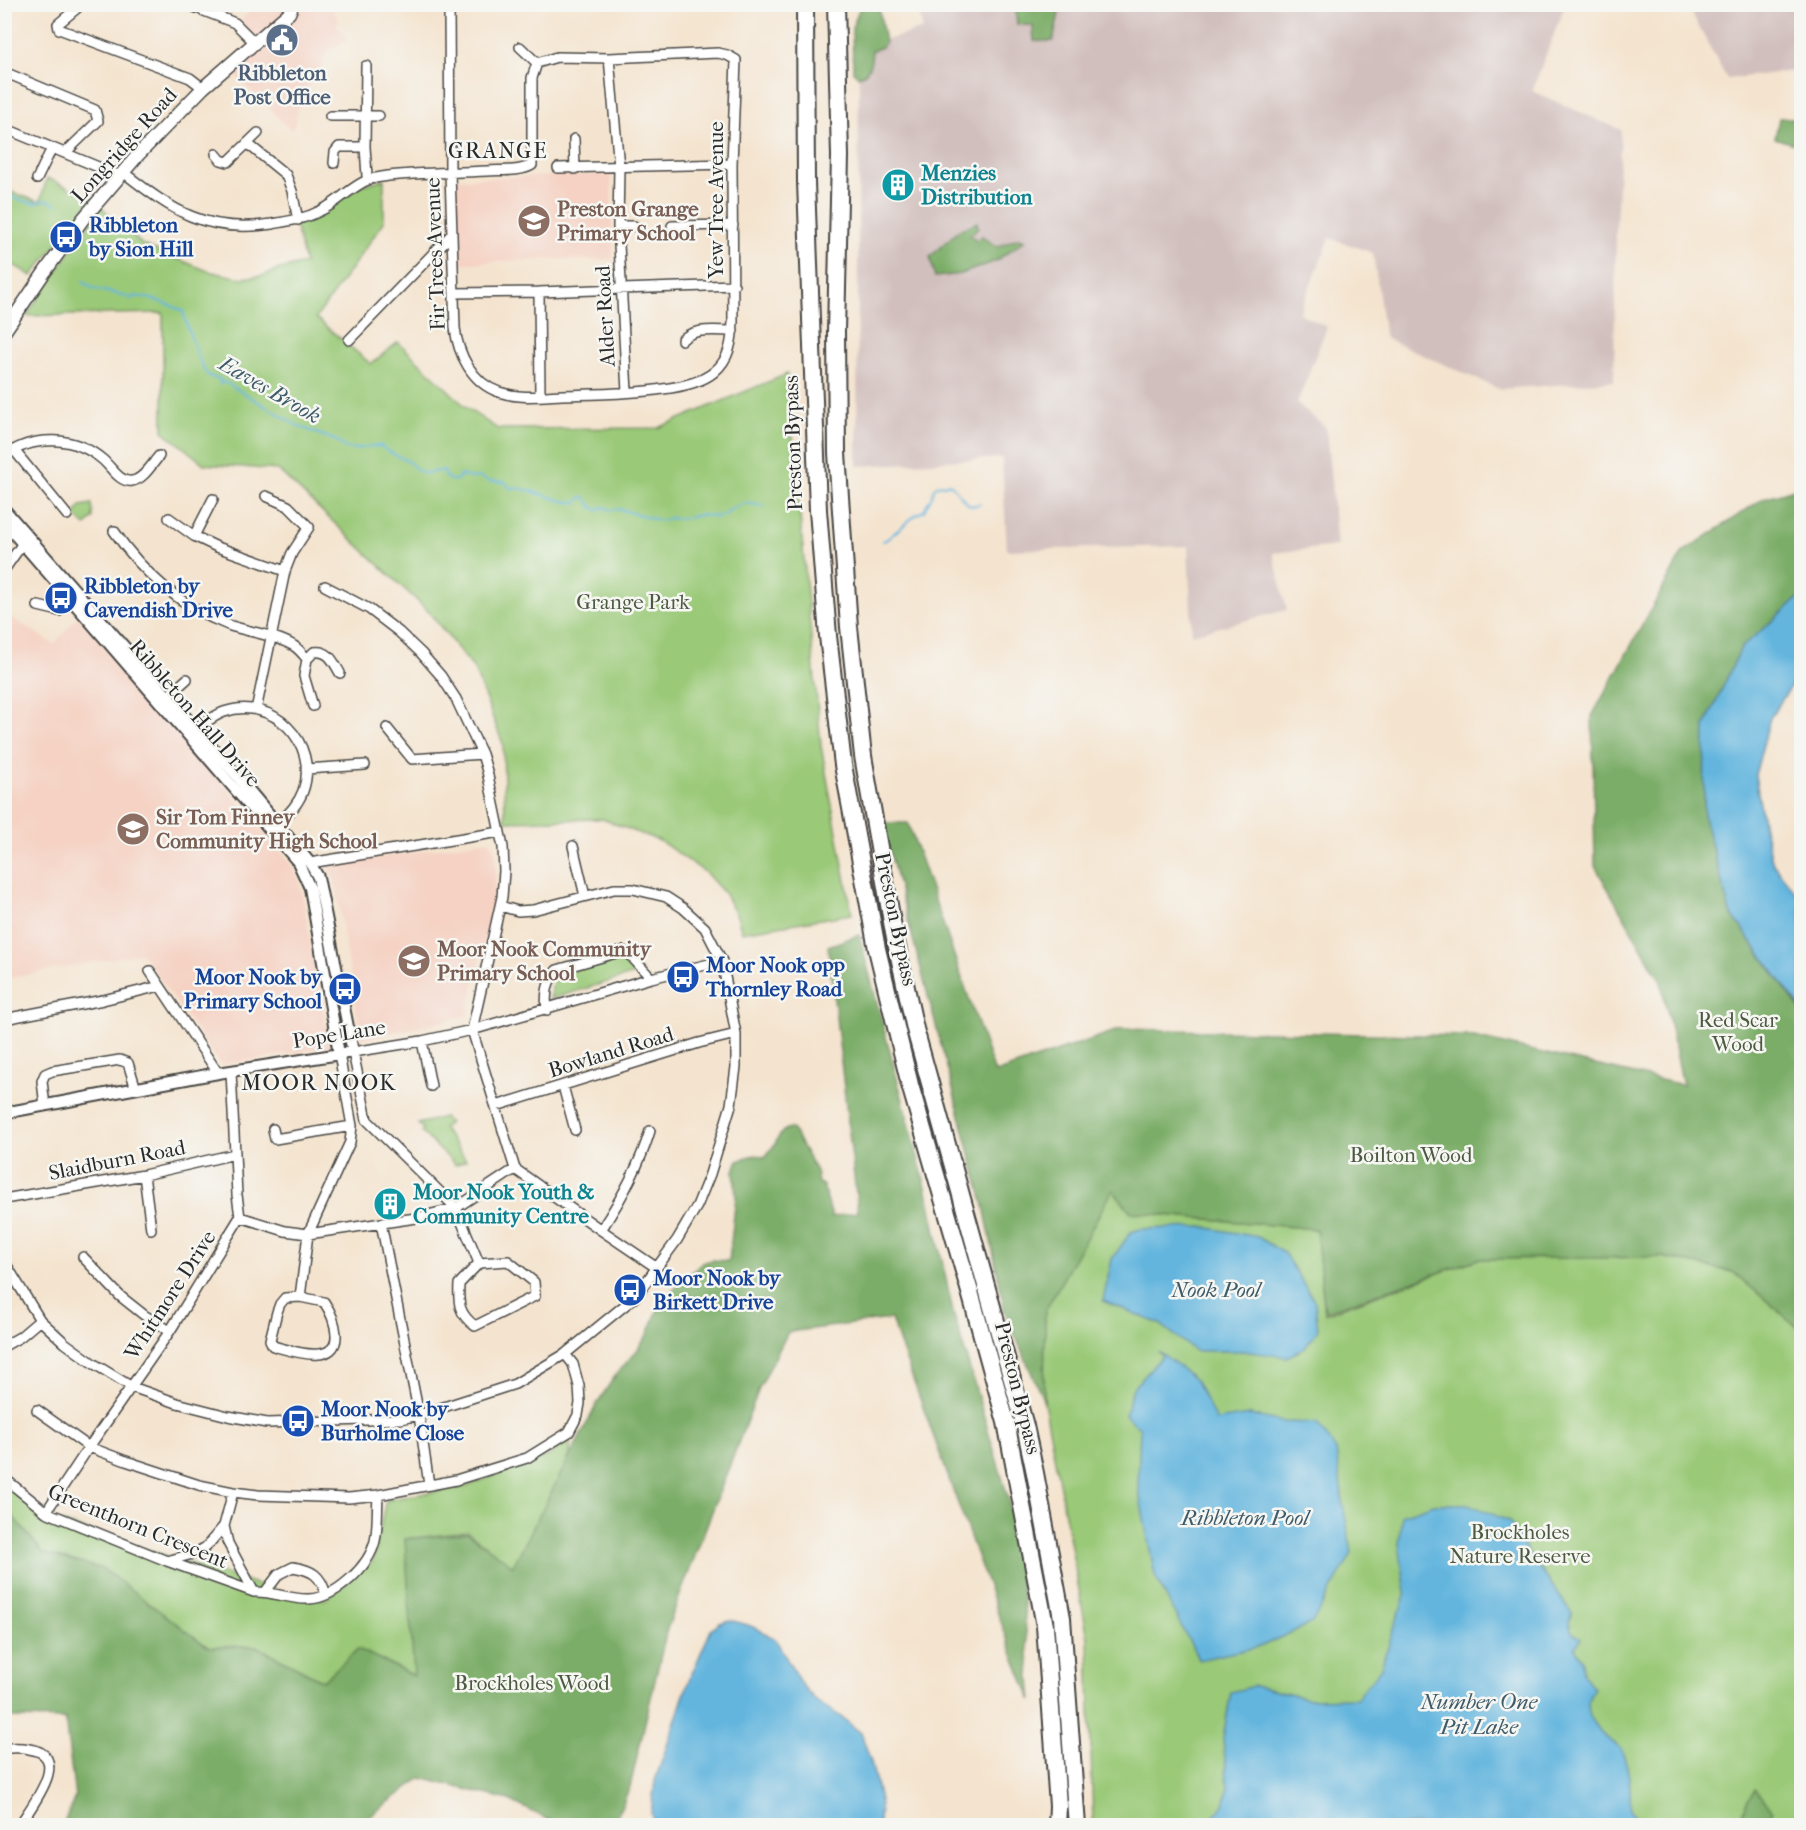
<svg xmlns="http://www.w3.org/2000/svg" width="1806" height="1830" font-family="'IM FELL French Canon',serif">
<style>
.built{fill:#f5d2c3}
.industrial{fill:#d1bfbd}
.green{fill:#9ac977;stroke:#627a51;stroke-width:1.5}
.forest{fill:#7bad68;stroke:#536c4a;stroke-width:1.5}
.water{fill:#63b5de;stroke:#477084;stroke-width:1.5}
.lines{fill:none;stroke-linecap:round;stroke-linejoin:round}
.stream{stroke:#63b5de;stroke-width:2}
.minor-casing{stroke:#494744;stroke-width:12}
.tertiary-casing{stroke:#494744;stroke-width:14}
.secondary-casing{stroke:#494744;stroke-width:15}
.motorway-casing{stroke:#494744;stroke-width:20}
.minor{stroke:#fff;stroke-width:9}
.tertiary{stroke:#fff;stroke-width:10}
.secondary{stroke:#fff;stroke-width:12}
.motorway{stroke:#fff;stroke-width:16}
.labels{text-anchor:middle;dominant-baseline:central;stroke-width:5;stroke-linejoin:round;paint-order:stroke}
.service-label{font-size:21px;font-weight:bold;fill:#4e5e75;stroke:#f6f6f2}
.street-label{font-size:21px;fill:#2b2b2b;stroke:#f6f6f2}
.culture-label{font-size:21px;font-weight:bold;fill:#0d838f;stroke:#f6f6f2;text-anchor:start}
.education-label{font-size:21px;font-weight:bold;fill:#785e54;stroke:#f6f6f2;text-anchor:start}
.transit-label{font-size:21px;font-weight:bold;fill:#164399;stroke:#f6f6f2;text-anchor:start}
.park-label{font-size:21px;fill:#4c5a42;stroke:#f6f6f2}
.neighbourhood-label{font-size:22px;letter-spacing:1.5px;fill:#2b2b2b;stroke:#f6f6f2}
.water-label{font-size:22px;font-style:italic;fill:#3f5b6a;stroke:#f6f6f2}
</style>
<rect width="100%" height="100%" fill="#f6f6f2"/>
<filter id="ink" filterUnits="userSpaceOnUse"><feTurbulence type="fractalNoise" baseFrequency=".0167" numOctaves="2"/><feDisplacementMap in="SourceGraphic" scale="12" xChannelSelector="R" yChannelSelector="G"/><feConvolveMatrix kernelMatrix="1 2 1 2 8 2 1 2 1" color-interpolation-filters="sRGB"/></filter>
<filter id="wash" filterUnits="userSpaceOnUse"><feTurbulence type="fractalNoise" baseFrequency=".008" numOctaves="4" result="noise"/><feDisplacementMap in="SourceGraphic" scale="24" xChannelSelector="R" yChannelSelector="G"/><feGaussianBlur stdDeviation="1.35" result="paint"/><feColorMatrix in="noise" values="0 0 0 0 0 0 0 0 0 0 0 0 0 0 0 0 0 1.4 0 .05"/><feComposite in="paint" operator="in"/></filter>
<g filter="url(#wash)">
<rect width="100%" height="100%" fill="#f4e4cf"/>
<path class="built" d="M252,5H329L339,20L336,25L348,40L327,51L323,64L300,99L295,124L291,130L237,77L249,39L242,19L252,9Z
M609,174L611,178L613,260L543,259L456,264L455,182L457,179Z
M80,614L291,864L300,881L330,1047L221,1065L141,953L5,979V622L9,616L54,644Z
M490,840L495,853L496,880L490,916L469,1006V1015L361,1040L335,880L327,866Z"/>
<path class="industrial" d="M917,5H1565L1532,91L1621,130L1616,226L1614,381L1499,389L1385,338L1373,253L1330,238L1299,313L1327,327L1297,403L1326,428L1337,546L1273,553L1287,610L1192,634L1188,546L1007,550L1002,458L857,466L859,48L923,29Z
M1687,5H1801V70L1727,79Z"/>
<path class="green" d="M47,178L93,198L32,276L9,262L5,269V190L40,202Z
M384,179V222L316,318L371,364L398,342L468,409L498,429L658,428L787,374L821,746L852,914L742,932L737,916L724,893L706,873L660,841L602,819L505,821L503,744L474,669L428,611L278,470L204,464L163,431V313L26,316L101,207L143,245L208,271L240,278L262,276L277,270L305,263L295,224L362,185Z
M92,504L93,518L85,526L74,515L81,506Z
M623,956L642,972L550,999L554,975Z
M444,1117L449,1123L443,1128L466,1160L456,1165L421,1132L423,1129L418,1124Z
M1113,1189L1131,1212L1316,1229L1325,1314L1478,1259L1662,1257L1733,1272L1801,1330V1825H1093L1088,1638L1044,1402L1045,1311Z
M570,1436V1457L513,1567L468,1532L405,1539L415,1676L358,1649L323,1681L256,1646L208,1647L103,1570L43,1553L5,1507L4,1482L45,1517L298,1597L326,1599L373,1561L386,1500L467,1486L552,1454Z"/>
<path class="forest" d="M869,4L875,5L879,8L885,42L882,47L872,51C871,61 871,74 858,76L853,72L852,28L860,7Z
M1015,5H1057L1060,8L1053,41H1034L1033,26L1017,24Z
M1779,118H1801V144L1790,143L1775,138Z
M977,222L978,228L970,235L977,240L982,236L997,247L1018,238L1025,240L996,261L961,274L935,277L930,257L958,231Z
M1801,487V596L1741,648L1705,726L1704,817L1730,912L1801,1011V1330L1733,1272L1662,1257L1478,1259L1325,1312L1316,1229L1131,1212L1113,1190L1045,1311L1044,1402L1005,1312L984,1206L882,823H908L995,1073L1121,1029L1469,1036L1683,1085L1661,982L1595,866L1592,716L1683,552L1764,498Z
M859,935L929,1199L953,1312L1009,1501L1023,1595L1032,1701L1013,1655L891,1319L788,1332L759,1389L667,1629L630,1787L613,1825H559L509,1800L421,1778L358,1825H63L75,1797L65,1719L5,1718V1507L43,1553L103,1569L208,1647L256,1646L323,1681L358,1649L414,1676L405,1539L468,1533L513,1566L598,1402L615,1376L638,1349L648,1334L659,1307L668,1295L702,1263L712,1260L729,1261L736,1196L734,1171L737,1162C748,1156 754,1153 765,1157L775,1144L778,1138L783,1131L789,1128L793,1130L816,1171L818,1183L823,1185L832,1217L858,1212L828,946Z
M1754,1789L1773,1810L1761,1825H1736Z"/>
<path class="water" d="M1801,596V671L1770,718L1755,775L1764,828L1773,864L1801,899V1009L1730,912L1704,817L1705,726L1741,648Z
M1203,1227L1258,1237L1284,1253L1315,1302L1318,1330L1305,1348L1287,1357L1242,1351H1195L1160,1324L1103,1301L1112,1259L1131,1232L1141,1229Z
M1158,1351L1175,1363L1196,1381L1216,1420L1250,1415L1283,1422L1317,1423L1336,1450L1344,1510L1352,1553L1312,1623L1262,1646L1199,1660L1155,1576L1138,1488L1140,1428L1125,1415L1133,1388L1162,1356Z
M1434,1504H1468L1509,1521L1529,1553L1572,1613L1569,1622L1572,1632L1581,1638L1575,1648L1582,1660L1583,1674L1594,1688C1583,1703 1589,1720 1601,1733C1609,1741 1620,1744 1624,1756C1630,1773 1631,1793 1630,1811L1641,1823L1640,1825H1206L1224,1805L1228,1789L1223,1738L1231,1692L1255,1686L1310,1699L1357,1698L1381,1668L1406,1593L1399,1544L1402,1515Z
M729,1620L748,1625L762,1631L776,1640L801,1684L817,1702L840,1716L861,1733L871,1762L880,1800L879,1825H654L651,1813L655,1781L689,1680L711,1630L720,1623Z"/>
<g class="lines">
<path class="stream" d="M4,195L35,204C44,199 49,199 57,205
M83,281C96,295 114,289 131,299L134,296C150,297 169,304 183,311C185,321 201,368 207,374C211,378 215,378 220,379V384L225,382L298,426L337,441L346,448L356,449L372,446H381C389,454 402,457 410,463C415,467 417,472 425,473C433,474 437,470 444,470L445,476L450,480H457L460,475L472,478L480,477L487,481L505,482L510,488C534,487 556,504 578,502L580,498L585,497L592,507L597,510L604,507L611,510L618,509L662,521L670,518L681,519L699,515L713,516L716,518L718,516L726,515L728,511L744,503L765,506
M882,541L886,540L917,514L924,511C927,501 933,499 934,488L940,484L944,485L949,483C958,490 962,501 971,506L980,504"/>
</g>
</g>
<g filter="url(#ink)">
<g class="lines">
<g class="minor-casing">
<path id="minor" d="M82,4L58,24L59,29L190,78L203,88
M186,4L235,23L254,42
M520,47L537,63
M609,58L619,167L618,226L627,392
M366,66L365,147L367,176L369,179
M4,72L95,110L98,121L65,153
M330,116H379
M4,128L120,176
M574,139L575,169
M248,144L286,175L292,191L298,220
M216,154L221,160L228,162L258,133
M334,163L335,152L339,147H365
M558,168L732,164
M123,172C173,211 206,234 272,224C288,221 305,219 320,211C338,203 351,186 370,179C375,178 382,177 388,176C420,172 454,173 487,171C501,170 520,172 532,165V78L537,63L557,57L609,58L718,53L727,55L736,60L732,164L733,322C732,341 730,359 714,372C702,382 679,387 663,389C630,394 596,394 562,395C542,396 519,399 499,392C472,383 458,354 455,328L450,173L449,4
M37,179L52,148
M618,226H634
M672,226L733,225
M539,292L540,396
M454,293L539,292L734,285
M349,340L452,234
M682,340C694,327 716,331 733,331
M14,450L67,515
M4,456C35,434 75,436 103,460C111,467 120,483 132,481C143,480 152,464 159,456
M213,499L194,536L217,547L285,571
M169,518L194,536
M114,531C142,572 181,607 228,625C248,632 277,635 294,646C299,649 303,654 307,659L314,652C329,650 333,661 340,673
M4,570L23,543
M325,586L369,609L399,632L421,653L441,676L456,699L482,754L487,771L503,847L504,871L502,897L472,1030L515,1169L601,1230L657,1268
M38,606L59,611L72,599
M307,659L304,676L313,706
M167,697L187,679
M256,710L285,571L292,553L309,527L288,506L266,496
M387,728L412,759L482,754
M196,729C205,723 213,716 224,712C272,695 320,743 303,791C298,805 288,814 278,824
M306,769L365,765
M573,846L585,896
M310,863L500,832
M150,971L218,1073
M547,1010C545,996 547,980 557,970L623,951L628,953L651,978
M4,1019L103,1000L160,986
M422,1041L431,1086
M563,1086L575,1130
M45,1106L42,1081L45,1074L52,1071L120,1060L128,1063L136,1089
M496,1106L699,1043L736,1034
M273,1129L275,1139L352,1126
M144,1175L151,1229
M4,1199L144,1175L235,1154
M240,1217L285,1231L308,1234L416,1218L456,1208L515,1169
M381,1223L419,1415L429,1485
M601,1230C622,1198 639,1167 650,1131
M83,1257L120,1296L144,1315L170,1331
M4,1261L40,1320L65,1343L91,1362L132,1387L177,1403L228,1416L267,1423L400,1419L419,1415L515,1384L565,1354L635,1297L677,1240L697,1206L710,1174L731,1105L736,1067V1034L722,961L705,928L683,908L666,897L633,889H614L533,910L518,911L500,906
M508,1261L534,1282L535,1296L475,1326C459,1314 458,1304 459,1284L479,1263Z
M479,1263L456,1208L367,1120L353,1052L422,1041L472,1030L651,978L722,961
M300,1297L308,1234L350,1142L352,1126L339,1054
M300,1297L324,1302C331,1312 335,1322 336,1334C338,1367 292,1351 273,1346L270,1340L277,1312L280,1304L285,1298Z
M4,1346L20,1337L40,1320
M37,1410L89,1447L126,1461L199,1485L233,1492L258,1495L349,1498L378,1495L456,1480L527,1458L569,1432L578,1415L580,1403L579,1386L573,1364L565,1354
M4,1478L46,1512L167,1561L254,1592C273,1591 290,1600 309,1599C335,1598 369,1567 375,1541C378,1527 377,1510 378,1495
M233,1492L224,1526L228,1543L254,1592
M46,1512L89,1447L170,1331L240,1217L237,1195L231,1071
M167,1561L196,1553L206,1547L224,1526
M266,1591L279,1574L293,1567C312,1570 321,1575 326,1595
M4,1748C12,1748 21,1747 29,1749C74,1755 30,1808 19,1826"/>
</g>
<g class="tertiary-casing">
<path id="tertiary" d="M4,509L237,776L310,863L318,877L353,1052L218,1073L4,1113
M4,522L298,862L310,888L339,1054"/>
</g>
<g class="secondary-casing">
<path id="secondary" d="M4,332L44,273L83,219L138,155L203,88L275,25L289,13L293,4"/>
</g>
<g class="motorway-casing">
<path id="motorway" d="M805,4L806,182L818,510L828,636L843,765L877,949L910,1085L970,1292L1006,1422L1045,1626L1058,1806L1057,1826
M836,4L840,156L836,332L837,453L849,627L863,756L894,933L915,1029L1025,1426L1035,1473L1062,1618L1077,1826"/>
</g>
<use href="#minor" class="minor"/>
<use href="#tertiary" class="tertiary"/>
<use href="#secondary" class="secondary"/>
<use href="#motorway" class="motorway"/>
</g>
</g>
<defs>
<g id="civic-disc" transform="scale(1.725)"><circle r="9.5" fill="#5c6f8a" stroke="#f6f6f2"/><path d="M-.6-6.5H3V-4.5H.6V-3L4-1V1h2V6H-6V1h2V-1L-.6-3ZM-1.2 2.5V6h2.4V2.5Z" fill="#fff"/></g>
<g id="building-disc" transform="scale(1.725)"><circle r="9.5" fill="#0f9aa8" stroke="#f6f6f2"/><path d="M-4-6H4V6H1V3H-1V6H-4ZM-2.5-4.3h1.7v1.8h-1.7ZM.8-4.3h1.7v1.8H.8ZM-2.5-1h1.7V.8h-1.7ZM.8-1h1.7V.8H.8Z" fill="#fff"/></g>
<g id="school-disc" transform="scale(1.725)"><circle r="9.5" fill="#8d6e63" stroke="#f6f6f2"/><path d="M0-5L7-2L0 1L-7-2ZM-4 1L0 2.5L4 1V4Q0 6-4 4Z" fill="#fff"/></g>
<g id="bus-disc" transform="scale(1.725)"><circle r="9.5" fill="#1a4fb4" stroke="#f6f6f2"/><path d="M-5-6H5V4H4V6H2V4H-2V6H-4V4H-5ZM-3.5-4V0h7V-4ZM-3.5 1.2v1.5H-2V1.2ZM2 1.2v1.5H3.5V1.2Z" fill="#fff"/></g>
</defs>
<g fill-rule="evenodd">
<use href="#civic-disc" x="282" y="40"/>
<use href="#building-disc" x="898" y="185"/>
<use href="#school-disc" x="534" y="221"/>
<use href="#bus-disc" x="66" y="237"/>
<use href="#bus-disc" x="61" y="598"/>
<use href="#school-disc" x="133" y="829"/>
<use href="#school-disc" x="414" y="961"/>
<use href="#bus-disc" x="683" y="977"/>
<use href="#bus-disc" x="345" y="989"/>
<use href="#building-disc" x="390" y="1204"/>
<use href="#bus-disc" x="630" y="1290"/>
<use href="#bus-disc" x="298" y="1421"/>
</g>
<g class="labels">
<g class="service-label">
<text x="282" y="73">Ribbleton<tspan x="282" dy="24">Post Office</tspan></text>
</g>
<g class="street-label">
<text transform="translate(124 145) rotate(-48)">Longridge Road</text>
<text transform="translate(716 200) rotate(-90)">Yew Tree Avenue</text>
<text transform="translate(435 254) rotate(-92)">Fir Trees Avenue</text>
<text transform="translate(605 316) rotate(-93)">Alder Road</text>
<text transform="translate(793 443) rotate(-92)">Preston Bypass</text>
<text transform="translate(195 713) rotate(49)">Ribbleton Hall Drive</text>
<text transform="translate(896 919) rotate(78)">Preston Bypass</text>
<text transform="translate(339 1034) rotate(-9)">Pope Lane</text>
<text transform="translate(611 1052) rotate(-17)">Bowland Road</text>
<text transform="translate(117 1160) rotate(-11)">Slaidburn Road</text>
<text transform="translate(170 1295) rotate(-57)">Whitmore Drive</text>
<text transform="translate(1018 1388) rotate(76)">Preston Bypass</text>
<text transform="translate(138 1526) rotate(22)">Greenthorn Crescent</text>
</g>
<g class="culture-label">
<text x="921" y="173">Menzies<tspan x="921" dy="24">Distribution</tspan></text>
<text x="413" y="1192">Moor Nook Youth &amp;<tspan x="413" dy="24">Community Centre</tspan></text>
</g>
<g class="education-label">
<text x="557" y="209">Preston Grange<tspan x="557" dy="24">Primary School</tspan></text>
<text x="156" y="817">Sir Tom Finney<tspan x="156" dy="24">Community High School</tspan></text>
<text x="437" y="949">Moor Nook Community<tspan x="437" dy="24">Primary School</tspan></text>
</g>
<g class="transit-label">
<text x="89" y="225">Ribbleton<tspan x="89" dy="24">by Sion Hill</tspan></text>
<text x="84" y="586">Ribbleton by<tspan x="84" dy="24">Cavendish Drive</tspan></text>
<text x="706" y="965">Moor Nook opp<tspan x="706" dy="24">Thornley Road</tspan></text>
<text x="322" y="977" text-anchor="end">Moor Nook by<tspan x="322" dy="24">Primary School</tspan></text>
<text x="653" y="1278">Moor Nook by<tspan x="653" dy="24">Birkett Drive</tspan></text>
<text x="321" y="1409">Moor Nook by<tspan x="321" dy="24">Burholme Close</tspan></text>
</g>
<g class="park-label">
<text x="633" y="602">Grange Park</text>
<text x="1738" y="1020">Red Scar<tspan x="1738" dy="24">Wood</tspan></text>
<text x="1411" y="1155">Boilton Wood</text>
<text x="1520" y="1532">Brockholes<tspan x="1520" dy="24">Nature Reserve</tspan></text>
<text x="532" y="1683">Brockholes Wood</text>
</g>
<g class="neighbourhood-label">
<text x="498" y="151">GRANGE</text>
<text x="319" y="1083">MOOR NOOK</text>
</g>
<g class="water-label">
<text transform="translate(270 390) rotate(30)">Eaves Brook</text>
<text x="1216" y="1290">Nook Pool</text>
<text x="1245" y="1518">Ribbleton Pool</text>
<text x="1479" y="1702">Number One<tspan x="1479" dy="25">Pit Lake</tspan></text>
</g>
</g>
<rect width="1806" height="1830" fill="none" stroke="#f6f6f2" stroke-width="24"/>
</svg>
